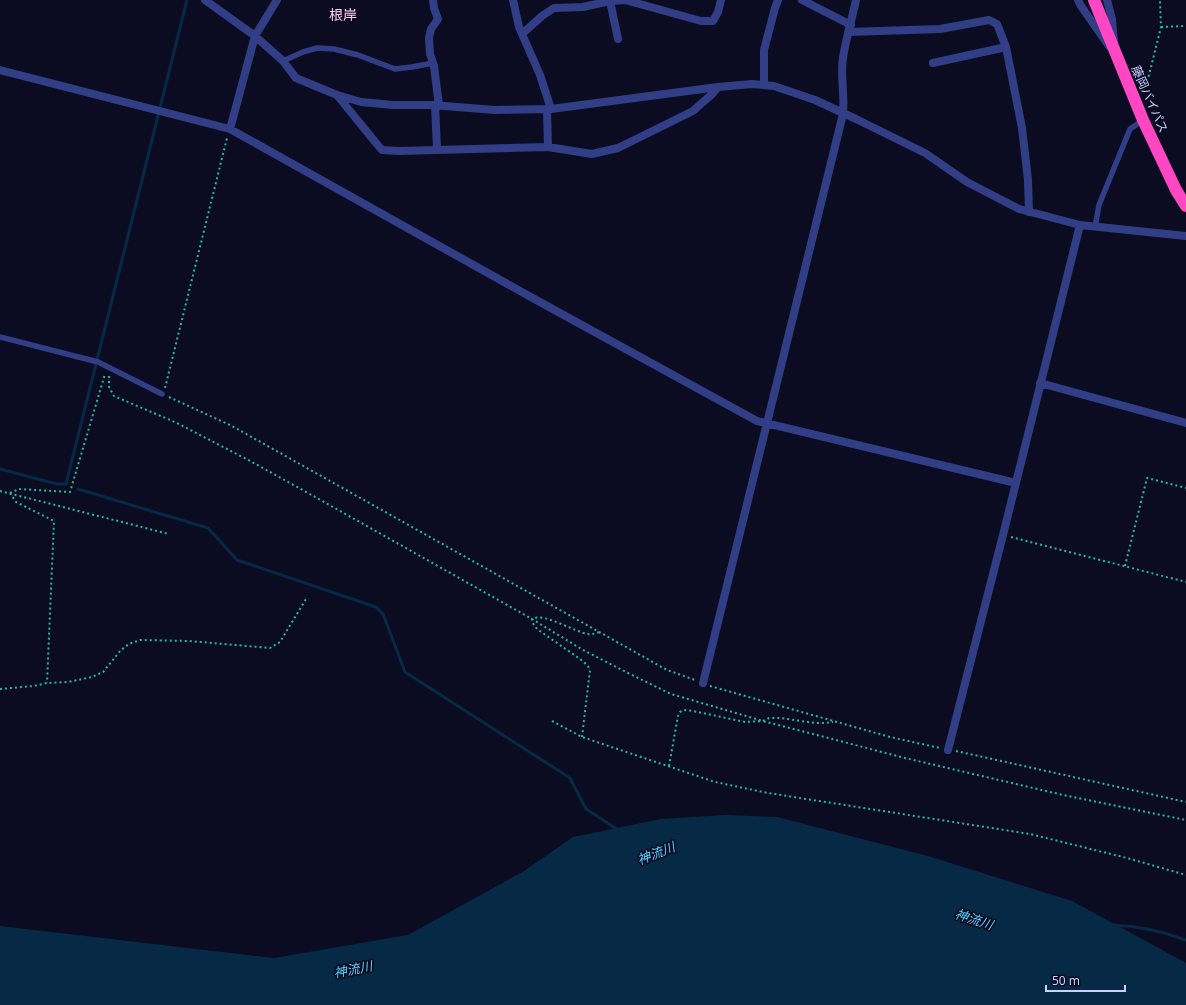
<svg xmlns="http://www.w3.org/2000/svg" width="1186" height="1005" font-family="'Noto Sans','Noto Sans JP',sans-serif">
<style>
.water{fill:#062a46}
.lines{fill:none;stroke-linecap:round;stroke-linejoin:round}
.stream{stroke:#062a46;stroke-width:3}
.path{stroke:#21be96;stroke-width:2;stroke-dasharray:2 3;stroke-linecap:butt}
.lane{stroke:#313e86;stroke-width:5.5}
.street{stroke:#313e86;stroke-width:8}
.highway{stroke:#ff47c3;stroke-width:12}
.labels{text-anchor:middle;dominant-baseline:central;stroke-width:3.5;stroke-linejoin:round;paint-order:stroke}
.street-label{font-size:12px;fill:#ccd0ff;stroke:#0b0c22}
.water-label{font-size:13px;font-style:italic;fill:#5ad3ff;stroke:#0b0c22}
.quarter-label{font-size:14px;fill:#ffcef7;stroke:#0b0c22}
</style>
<rect width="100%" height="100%" fill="#0b0c22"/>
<path class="water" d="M726,815L777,817L928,856L1072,901L1186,963V1005H0V926L274,958L408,935L524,871L573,837L661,819Z"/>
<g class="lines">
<path class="stream" d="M0,469L57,484H66L187,0
M78,489L208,528L237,560L376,607L383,614L405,672L570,778L586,809L620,831
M1114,925C1138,926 1164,932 1186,940"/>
<path class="path" d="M1161,27L1186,26
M1140,88L1147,83L1161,27L1160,0
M109,376V387L114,396L177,423L252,462L317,498L532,619L583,650L628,673L671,694L763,721L905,758L1063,795L1186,820
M165,388L227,138
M169,397L232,426L667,670L695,680
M0,491L169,534
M10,493L16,502L54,521L47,683
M10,493L19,489L70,492L105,374
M1011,537L1186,582
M1125,566L1147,478L1186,488
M710,686L890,737L940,748
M0,689L34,686L47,683L68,682L92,677L103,672L121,650L129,644L140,640L189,641L270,648L280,642L306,599
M552,721L582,737L715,782L768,793L1030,834L1127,858L1186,875
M582,737L589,678L590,672L588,666L580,659L537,629L532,622V619C544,612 574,632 588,634C592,635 596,633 600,632
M956,751L1186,802
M669,766L678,716L680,712L684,710L693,711L745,722L763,721L769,718H780L815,723H826L833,722"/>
<path class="lane" d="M283,61L303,52L317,48L334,49L358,55L395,69L412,67L433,63
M1095,227L1099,205L1130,129L1143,120
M0,337L98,362L162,394"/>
<path class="street" d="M205,0L255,36L283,61L296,78L337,95L361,102L393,105H432L495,110L551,109L718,87L752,84L774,86L815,100L856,119L925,153L967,182L1019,209L1080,225L1186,236
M433,0L434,8L438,19L431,29L429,38L430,54L434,66L439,106
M513,0L519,27L540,75L551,109
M802,0L851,25
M1078,0L1081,6L1109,46
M1107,0L1112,19L1114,41
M610,1L618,39
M849,32L940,29L989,20L997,24L1006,47L1022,128L1028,180L1029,212
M522,34L542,16L554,8L583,7L610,1L625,0L701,21H713L718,12L721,0
M933,63L1006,47
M0,70L230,129L529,296L757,421L1016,483
M764,85V50L775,8L778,0
M337,95L376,143L382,150L399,151L548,147L592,154L618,148L693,111L711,95L718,87
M435,105L437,149
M547,109L548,147
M230,129L255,36L277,0
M1040,383L1186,423
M703,683L843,114C845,95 840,76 843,58C846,38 852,19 856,0
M948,750L1003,535L1080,225"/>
<path class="highway" d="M1094,0L1143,120L1176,190L1186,206"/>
</g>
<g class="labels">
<g class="street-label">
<text transform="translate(1150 99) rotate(66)">藤岡バイパス</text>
</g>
<g class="water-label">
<text transform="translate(656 853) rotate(-21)">神流川</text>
<text transform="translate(974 919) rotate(18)">神流川</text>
<text transform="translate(353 969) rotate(-11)">神流川</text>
</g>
<g class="quarter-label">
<text x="343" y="14">根岸</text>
</g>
</g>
<path d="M1046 985v6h79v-6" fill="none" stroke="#ccd0ff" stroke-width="2"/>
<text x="1052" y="985" font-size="12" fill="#ccd0ff" stroke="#0b0c22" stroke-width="3" paint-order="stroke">50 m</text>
</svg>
